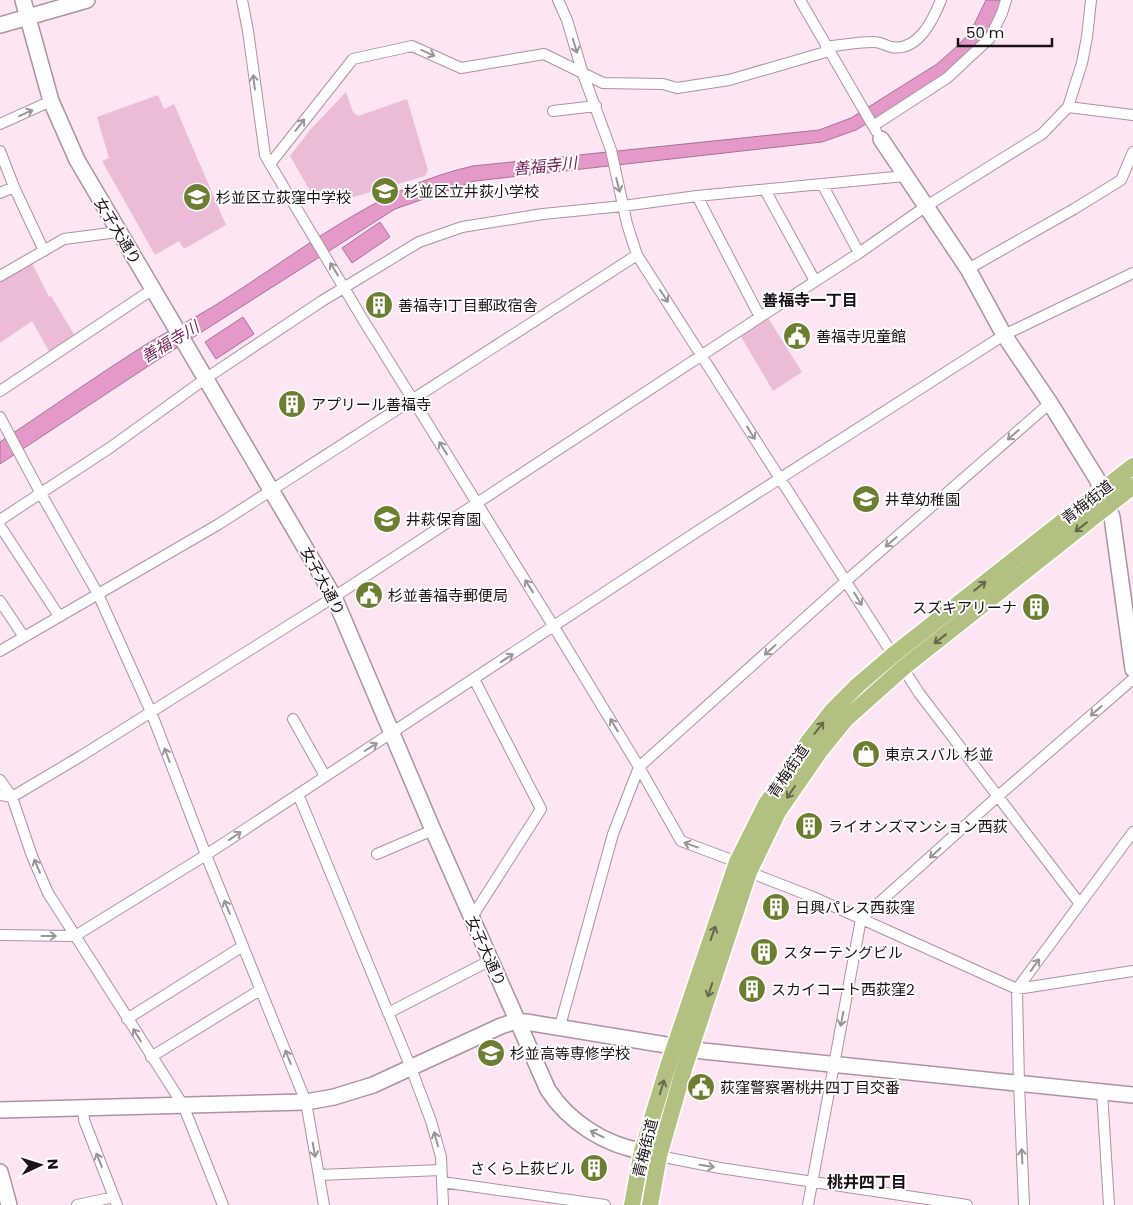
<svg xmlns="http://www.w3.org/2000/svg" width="1133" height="1205" font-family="Poppins,'Noto Sans JP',sans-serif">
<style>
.green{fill:#ecbbd8}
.water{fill:#e599c8;stroke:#a97093}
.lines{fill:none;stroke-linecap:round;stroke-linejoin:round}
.street-casing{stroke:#ae91a2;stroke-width:12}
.secondary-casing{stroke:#ae91a2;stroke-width:18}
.primary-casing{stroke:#fff;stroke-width:19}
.street{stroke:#fff;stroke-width:10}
.secondary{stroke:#fff;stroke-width:15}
.primary{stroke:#b2c181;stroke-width:16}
.oneway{stroke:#999497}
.oneway2{stroke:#67694c}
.labels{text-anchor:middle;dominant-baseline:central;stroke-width:4;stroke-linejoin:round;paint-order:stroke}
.poi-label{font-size:15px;fill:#1c1118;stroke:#fff;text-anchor:start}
.street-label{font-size:15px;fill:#1c1118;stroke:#fff}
.water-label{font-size:16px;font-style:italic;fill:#751e5b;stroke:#fff}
.neighbourhood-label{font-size:16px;font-weight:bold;fill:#1c1118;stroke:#fff}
</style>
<rect width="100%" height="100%" fill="#fde5f3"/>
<path class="green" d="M346,92L353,112L358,116L407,99L428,170L425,176L333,203L316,201L290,156L310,130Z
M158,95L164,109L174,104L226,225L184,249L179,241L155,255L102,161L109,158L97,117Z
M32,263L49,297L51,296L75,336L50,353L32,321L0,343V282Z
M768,318L802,372L773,391L740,335Z"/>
<path class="water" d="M986,0H1002L996,17L985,39L948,75L856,130L822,142L475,181L395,209L156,361L0,464V442C48,410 96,376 145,345C167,331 192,320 214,306C297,255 376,187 473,166L819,130L851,118L937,64L955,48L970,33Z
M380,222L390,237L352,263L342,248Z
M243,317L254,334L216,359L205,342Z"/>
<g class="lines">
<g class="street-casing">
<path id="street" d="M242,0L248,31L265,155L270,164L362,318L554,627L639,767L681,841L737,862
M800,0L876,131
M826,47C842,45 858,42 873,42C882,42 884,45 891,47C918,52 933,20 941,0
M1068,107L1133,115
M553,111L596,106
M0,124L51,101
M873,126L947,78L990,38L1002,13L1006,0
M0,151L14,187L44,251
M270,164L353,59L412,46L461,68L544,54L603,83L663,84L677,88L729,80L829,51
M822,184L859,253
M765,190L815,281
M0,193L14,187
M697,196L760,317
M637,255L893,655
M968,269L1074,209L1121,180L1133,152
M0,276L64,239L118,232
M0,391L153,289
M0,417L40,492L98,594L151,712L206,855L306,1102L324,1205
M0,520L111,447L205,379L322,301L419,242L462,227L543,214L623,206L697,196L905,176
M0,526L59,616
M0,601L24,637
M0,651L219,524L637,255L627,224L611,150L583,74L567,20L558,0
M903,668L919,693L1080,904
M293,719L325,776
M0,780L12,797L32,856L48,893L183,1105L223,1205
M298,794L411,1068L431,1121L441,1157L443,1205
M0,795L12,797L81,756L334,597L760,317L859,253L925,207L1042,134L1068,107L1082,63L1087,37L1091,0
M377,854L433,830
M749,872L813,897L1017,989L1133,971
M472,917L541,809L474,679
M0,935L75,936L206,855L701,529L1004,335L1133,273
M388,1013L491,960
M127,1019L243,946
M560,1026L613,834L639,767L846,581L1050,403
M151,1057L260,990
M1102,1092L1109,1205
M83,1108L84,1120L117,1205
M659,1156L720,1168L967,1205
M319,1175L441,1170
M442,1182L605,1205
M77,1205L114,1197
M808,1205L861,919L997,797L1133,679
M1024,1205L1019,1084L1017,989L1133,832"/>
</g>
<g class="secondary-casing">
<path id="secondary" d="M23,0L51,101L77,160L334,597L433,830L548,1090C569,1122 605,1145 642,1151
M0,25L87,0
M881,139L968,269L1004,335L1050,403L1097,479L1112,517L1133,669
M0,1110L306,1102L334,1097L373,1085L501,1026L513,1022H526L703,1051L1133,1095
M0,1172L9,1205"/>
</g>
<g class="primary-casing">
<path id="primary" d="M632,1205L642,1151L668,1066L737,862L766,804L808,742L832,711L858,685L893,655L1133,466
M650,1205L659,1156L684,1069L749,872L778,812L820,751L846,719L903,668L1133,486"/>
</g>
<use href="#street" class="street"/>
<use href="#secondary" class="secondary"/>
<use href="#primary" class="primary"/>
</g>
<defs><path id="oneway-shaft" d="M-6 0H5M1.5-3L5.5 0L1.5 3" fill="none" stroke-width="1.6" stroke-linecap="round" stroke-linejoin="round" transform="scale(1.25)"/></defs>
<g class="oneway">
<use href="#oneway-shaft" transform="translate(575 46) rotate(73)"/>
<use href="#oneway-shaft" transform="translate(428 53) rotate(24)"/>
<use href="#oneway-shaft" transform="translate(254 82) rotate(-97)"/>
<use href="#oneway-shaft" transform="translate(26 113) rotate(-24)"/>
<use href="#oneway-shaft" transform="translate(300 125) rotate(-52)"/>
<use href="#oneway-shaft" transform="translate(618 185) rotate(76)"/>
<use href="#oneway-shaft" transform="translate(334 269) rotate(-122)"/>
<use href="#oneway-shaft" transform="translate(664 296) rotate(57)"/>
<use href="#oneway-shaft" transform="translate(751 433) rotate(58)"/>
<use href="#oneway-shaft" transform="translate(1013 435) rotate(139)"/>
<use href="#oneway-shaft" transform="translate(443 448) rotate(-122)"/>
<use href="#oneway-shaft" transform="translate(891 542) rotate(139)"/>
<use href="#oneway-shaft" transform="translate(529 586) rotate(-122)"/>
<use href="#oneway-shaft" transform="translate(858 599) rotate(58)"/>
<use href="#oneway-shaft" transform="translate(770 650) rotate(138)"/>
<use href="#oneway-shaft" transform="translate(507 658) rotate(-33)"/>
<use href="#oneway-shaft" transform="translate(1096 711) rotate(139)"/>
<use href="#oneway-shaft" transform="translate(614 725) rotate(-121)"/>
<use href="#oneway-shaft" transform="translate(371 747) rotate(-32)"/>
<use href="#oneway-shaft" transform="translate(167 755) rotate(-111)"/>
<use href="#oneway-shaft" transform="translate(235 836) rotate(-34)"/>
<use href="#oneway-shaft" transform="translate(691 845) rotate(-160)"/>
<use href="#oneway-shaft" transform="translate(935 853) rotate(138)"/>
<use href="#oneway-shaft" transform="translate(37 866) rotate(-113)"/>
<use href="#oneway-shaft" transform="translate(227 907) rotate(-112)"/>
<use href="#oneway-shaft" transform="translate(49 936)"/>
<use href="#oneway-shaft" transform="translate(1035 965) rotate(-54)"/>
<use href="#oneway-shaft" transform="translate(842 1019) rotate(101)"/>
<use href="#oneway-shaft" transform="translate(137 1035) rotate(-122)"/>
<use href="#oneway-shaft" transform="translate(288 1057) rotate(-112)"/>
<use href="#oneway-shaft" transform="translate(597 1134) rotate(-154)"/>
<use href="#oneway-shaft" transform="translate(436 1139) rotate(-106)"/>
<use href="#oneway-shaft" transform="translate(314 1150) rotate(80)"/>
<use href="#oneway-shaft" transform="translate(1022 1156) rotate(-93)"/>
<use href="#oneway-shaft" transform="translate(99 1160) rotate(-112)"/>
<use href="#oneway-shaft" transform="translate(707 1166) rotate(10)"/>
</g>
<g class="oneway2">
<use href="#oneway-shaft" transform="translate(1081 527) rotate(142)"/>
<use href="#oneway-shaft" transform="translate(980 586) rotate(-38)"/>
<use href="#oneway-shaft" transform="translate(940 639) rotate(142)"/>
<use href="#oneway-shaft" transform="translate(819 728) rotate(-52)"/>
<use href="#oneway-shaft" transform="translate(791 792) rotate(124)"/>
<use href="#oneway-shaft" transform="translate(713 933) rotate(-71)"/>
<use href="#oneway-shaft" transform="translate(710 990) rotate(108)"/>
<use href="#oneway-shaft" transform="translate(662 1087) rotate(-73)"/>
</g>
<defs>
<g id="school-disc" transform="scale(1.4375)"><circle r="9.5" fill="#6c7f30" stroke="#fff"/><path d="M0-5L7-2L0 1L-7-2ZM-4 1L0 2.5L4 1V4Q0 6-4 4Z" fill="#fff"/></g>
<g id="building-disc" transform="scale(1.4375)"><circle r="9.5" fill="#6c7f30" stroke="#fff"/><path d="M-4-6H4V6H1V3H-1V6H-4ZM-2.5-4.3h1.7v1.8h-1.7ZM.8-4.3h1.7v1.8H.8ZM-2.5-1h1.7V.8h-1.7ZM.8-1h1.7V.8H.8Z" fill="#fff"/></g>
<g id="civic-disc" transform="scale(1.4375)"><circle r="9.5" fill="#6c7f30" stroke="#fff"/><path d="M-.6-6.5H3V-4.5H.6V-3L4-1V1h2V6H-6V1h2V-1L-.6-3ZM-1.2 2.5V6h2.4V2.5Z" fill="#fff"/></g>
<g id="shop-disc" transform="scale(1.4375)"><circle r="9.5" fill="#6c7f30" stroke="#fff"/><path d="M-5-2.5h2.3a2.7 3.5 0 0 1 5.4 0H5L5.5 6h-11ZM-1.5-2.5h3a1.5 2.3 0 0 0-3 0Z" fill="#fff"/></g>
</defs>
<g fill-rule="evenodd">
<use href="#school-disc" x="385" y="191"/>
<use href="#school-disc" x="197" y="197"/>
<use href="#building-disc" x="379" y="305"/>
<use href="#civic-disc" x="797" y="336"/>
<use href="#building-disc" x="292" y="404"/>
<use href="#school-disc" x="866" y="499"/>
<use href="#school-disc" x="387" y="519"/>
<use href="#civic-disc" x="369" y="595"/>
<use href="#building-disc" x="1036" y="607"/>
<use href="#shop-disc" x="866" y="754"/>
<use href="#building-disc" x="809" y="826"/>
<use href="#building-disc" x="776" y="907"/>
<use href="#building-disc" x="764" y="952"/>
<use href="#building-disc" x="752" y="989"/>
<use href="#school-disc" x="491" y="1053"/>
<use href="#civic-disc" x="701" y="1087"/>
<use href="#building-disc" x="594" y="1168"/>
</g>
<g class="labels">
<g class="poi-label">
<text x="404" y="191">杉並区立井荻小学校</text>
<text x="216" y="197">杉並区立荻窪中学校</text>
<text x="398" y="305">善福寺1丁目郵政宿舎</text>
<text x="816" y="336">善福寺児童館</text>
<text x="311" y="404">アプリール善福寺</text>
<text x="885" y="499">井草幼稚園</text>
<text x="406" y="519">井萩保育園</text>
<text x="388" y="595">杉並善福寺郵便局</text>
<text x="1017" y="607" text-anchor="end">スズキアリーナ</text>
<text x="885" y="754">東京スバル 杉並</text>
<text x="828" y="826">ライオンズマンション西荻</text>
<text x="795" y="907">日興パレス西荻窪</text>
<text x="783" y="952">スターテングビル</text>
<text x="771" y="989">スカイコート西荻窪2</text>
<text x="510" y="1053">杉並高等専修学校</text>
<text x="720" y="1087">荻窪警察署桃井四丁目交番</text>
<text x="575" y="1168" text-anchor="end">さくら上荻ビル</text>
</g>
<g class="street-label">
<text transform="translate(118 231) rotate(59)">女子大通り</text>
<text transform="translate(1087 502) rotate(-38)">青梅街道</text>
<text transform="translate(323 581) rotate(62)">女子大通り</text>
<text transform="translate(788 771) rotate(-56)">青梅街道</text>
<text transform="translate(486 951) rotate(66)">女子大通り</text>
<text transform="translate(645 1148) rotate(-76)">青梅街道</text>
</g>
<g class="water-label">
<text transform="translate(545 166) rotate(-6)">善福寺川</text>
<text transform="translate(170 342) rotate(-31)">善福寺川</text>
</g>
<g class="neighbourhood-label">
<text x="810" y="300">善福寺一丁目</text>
<text x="867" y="1182">桃井四丁目</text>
</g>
</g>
<g transform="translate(40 1165) rotate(86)" stroke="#ffffff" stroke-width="4" paint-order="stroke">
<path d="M0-4L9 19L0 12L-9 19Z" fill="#1c1118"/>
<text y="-8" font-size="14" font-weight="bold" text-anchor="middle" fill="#1c1118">N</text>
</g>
<path d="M958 38v8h94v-8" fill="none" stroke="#1c1118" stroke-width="2.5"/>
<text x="966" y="38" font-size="15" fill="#1c1118" stroke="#ffffff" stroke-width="4" paint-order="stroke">50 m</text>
</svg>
